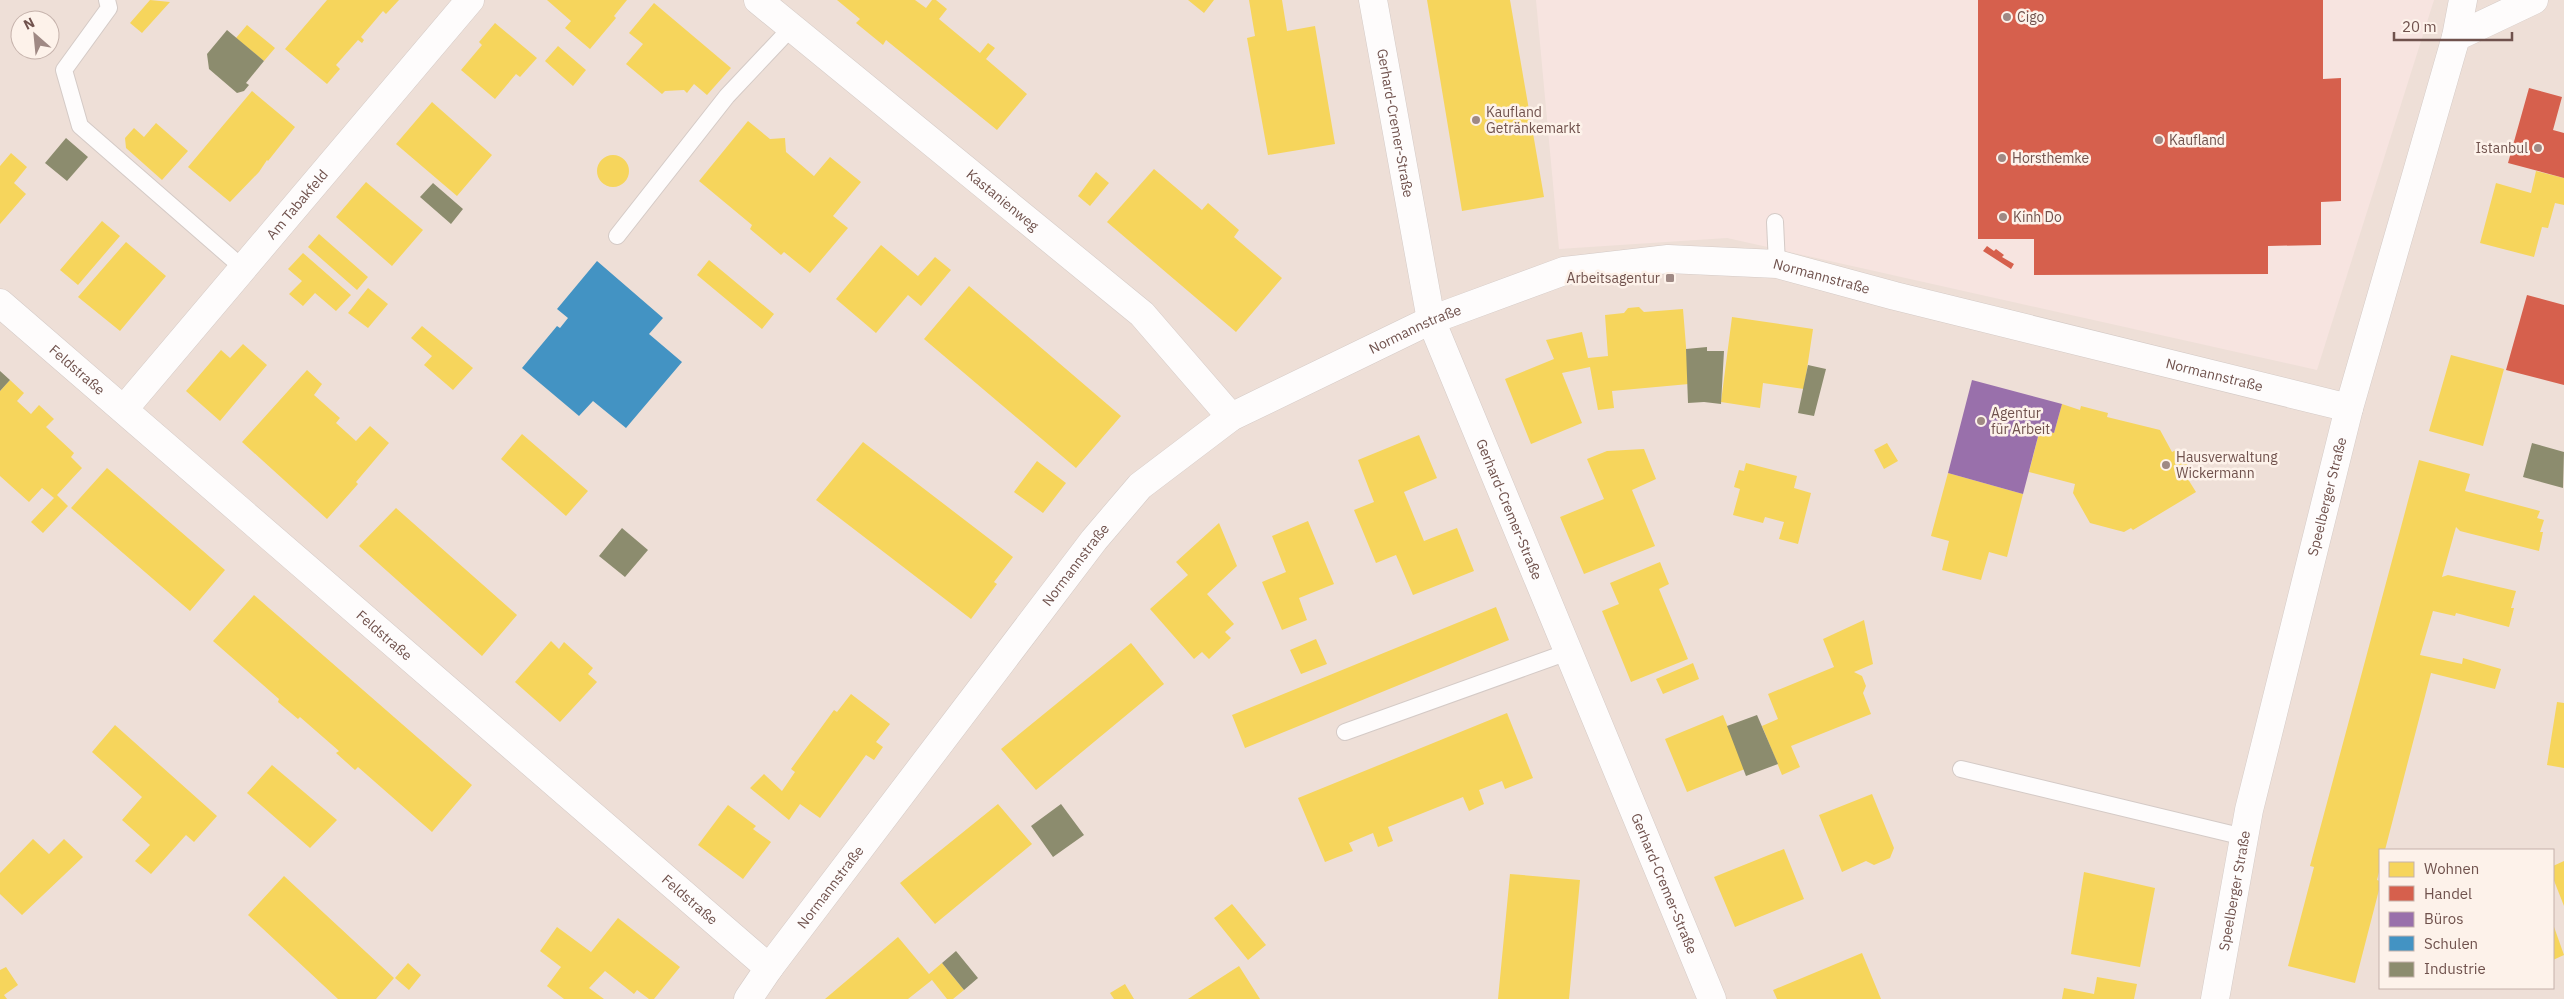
<svg xmlns="http://www.w3.org/2000/svg" width="2564" height="999" font-family="'IBM Plex Sans',sans-serif">
<style>
.residential{fill:#eedfd7;fill-rule:evenodd}
.commercial{fill:#f7e4e0}
.homes{fill:#f6d55c}
.shops{fill:#d6604d}
.offices{fill:#9970ab}
.schools{fill:#4393c3}
.industry{fill:#8c8c6e}
.lines{fill:none;stroke-linecap:round;stroke-linejoin:round}
.lane-casing{stroke:#d4cac6;stroke-width:18}
.street-casing{stroke:#d4cac6;stroke-width:29}
.lane{stroke:#fefcfc;stroke-width:16}
.street{stroke:#fefcfc;stroke-width:28}
.poi-dot{fill:#9f8984;stroke:#fdf2ea;stroke-width:2}
.labels{text-anchor:middle;dominant-baseline:central;stroke-width:5;stroke-linejoin:round;paint-order:stroke}
.poi-label{font-size:14px;fill:#70524d;stroke:#fdf2ea;text-anchor:start}
.street-label{font-size:14px;fill:#70524d;stroke:#fdf2ea}
</style>
<rect width="100%" height="100%" fill="#f5eee9"/>
<path class="residential" d="M0,0H2564V999H0ZM20,20H50V50H20ZM2380,850H2553V988H2380Z"/>
<path class="commercial" d="M1536,0H2434L2317,370L1727,238L1559,249Z"/>
<path class="homes" d="M150,0L170,2L142,33L130,23Z
M327,0H399L386,14L383,11L361,37L364,40L362,43L358,40L336,65L340,69L327,84L285,49Z
M547,0H627L614,16L616,18L590,49L565,28L571,21Z
M837,0H915L926,8L932,0H936L947,9L939,19L980,53L988,43L995,48L986,59L1027,94L997,130L886,40L883,45L856,23L860,19Z
M1188,0H1214L1204,13Z
M1249,0H1282L1287,31L1315,26L1335,144L1268,155L1247,38L1255,36Z
M1427,0H1510L1544,197L1462,211Z
M654,3L731,68L707,95L694,84L687,93L684,90L665,91L662,94L626,64L643,44L629,33Z
M495,23L537,58L520,77L516,74L495,99L461,70L482,45L479,42Z
M247,25L275,48L264,61L236,38Z
M558,46L586,70L573,86L545,61Z
M252,91L295,127L268,161L267,160L259,172L230,202L188,167Z
M432,102L492,155L457,196L396,144Z
M748,121L770,139L785,138L786,152L814,176L830,157L861,182L833,216L848,228L810,273L784,252L781,255L750,229L752,225L699,181Z
M156,123L188,151L162,180L126,148L125,138L134,128L144,137Z
M11,153L27,167L14,183L26,194L0,224V166Z
M597 171a16 16 0 1 1 32 0a16 16 0 1 1-32 0Z
M1154,169L1202,210L1208,203L1239,230L1234,237L1282,278L1236,332L1107,222Z
M2536,171L2564,178V205L2555,203L2548,228L2542,227L2534,257L2480,243L2496,183L2531,193Z
M1096,172L1109,183L1090,206L1078,196Z
M366,182L423,230L392,266L336,217Z
M102,221L120,236L78,285L60,270Z
M319,234L368,277L357,290L308,247Z
M126,242L166,276L120,331L78,297Z
M881,245L918,276L935,257L951,270L921,306L908,295L876,333L836,299Z
M303,253L351,295L336,311L315,293L303,306L289,294L302,281L288,269Z
M709,260L774,314L762,329L697,275Z
M969,286L1121,416L1076,468L924,339Z
M368,288L388,304L368,328L348,313Z
M1639,307L1644,312L1683,309L1689,384L1612,391L1614,408L1598,410L1590,367L1562,373L1582,423L1531,444L1505,379L1554,359L1546,340L1582,332L1588,358L1608,356L1605,315L1624,313L1628,308Z
M1732,317L1813,329L1804,389L1763,383L1760,408L1721,402Z
M422,326L473,368L453,390L424,365L432,356L411,338Z
M243,344L267,365L220,421L186,391L221,350L230,358Z
M2451,355L2504,369L2483,446L2429,431Z
M307,370L322,384L314,395L340,418L336,423L356,441L370,426L389,443L356,482L358,484L327,519L242,442Z
M10,380L24,393L17,401L31,414L39,405L54,419L46,427L74,453L71,457L82,468L57,495L68,506L43,533L31,522L54,498L42,488L29,502L0,476V391Z
M2062,404L2080,410L2081,406L2108,413L2107,417L2160,430L2172,452L2178,449L2192,473L2186,476L2196,492L2133,530L2131,528L2124,532L2090,523L2073,493L2075,484L2029,472L2040,429L2054,433Z
M522,434L588,491L566,516L501,459Z
M1419,435L1437,478L1404,492L1424,541L1457,528L1474,571L1413,595L1396,555L1376,563L1354,510L1374,502L1358,460Z
M863,442L1013,557L994,582L997,584L971,619L816,500Z
M1887,443L1898,461L1884,469L1874,450Z
M1644,449L1656,479L1632,490L1655,546L1584,574L1560,517L1604,499L1587,459L1607,451Z
M2419,460L2470,474L2465,491L2540,511L2537,518L2544,520L2540,532H2543L2539,551L2460,531L2456,527L2442,577L2448,575L2516,591L2511,608H2514L2509,627L2456,613L2455,616L2433,611L2420,655L2462,664L2463,658L2501,669L2495,689L2431,673L2385,850H2380V868L2377,880L2380,881V886L2355,983L2288,966L2314,867L2310,866Z
M1037,461L1066,483L1043,513L1014,492Z
M1746,463L1797,476L1794,488L1811,493L1798,544L1779,539L1784,522L1765,517L1763,523L1733,515L1740,489L1734,487L1739,470L1744,471Z
M107,468L225,570L190,611L71,508Z
M1948,473L2023,494L2007,557L1989,552L1981,580L1942,570L1949,541L1931,536Z
M396,508L517,615L482,656L359,546Z
M1308,521L1334,584L1299,598L1307,620L1282,630L1262,582L1286,572L1272,536Z
M1219,523L1237,566L1207,594L1234,624L1225,632L1231,638L1209,659L1202,652L1194,659L1150,609L1188,575L1176,562Z
M1660,562L1669,584L1659,589L1688,659L1631,682L1602,611L1619,604L1610,583Z
M254,595L472,785L432,832L358,767L355,770L336,753L339,751L300,717L298,719L278,702L279,699L213,641Z
M1496,607L1509,640L1245,748L1232,715Z
M1864,620L1873,664L1854,672L1862,676L1866,686L1863,693L1871,714L1791,746L1800,767L1782,775L1762,726L1778,719L1768,694L1834,667L1823,639Z
M1316,639L1327,664L1301,674L1290,650Z
M551,641L559,649L564,642L593,668L588,674L597,682L560,722L515,682Z
M1131,643L1164,684L1036,790L1001,749Z
M1693,663L1699,679L1663,694L1656,679Z
M851,694L890,724L876,742L883,747L874,760L866,755L820,818L800,804L789,820L750,788L764,774L782,791L795,772L791,769L834,710L837,712Z
M2557,702L2564,703V768L2547,765Z
M1507,713L1533,778L1505,789L1502,781L1479,790L1484,804L1469,811L1463,797L1388,827L1393,841L1378,847L1373,833L1349,843L1353,851L1325,862L1298,798Z
M1723,715L1745,769L1687,792L1665,739Z
M115,725L217,816L194,842L186,835L151,874L135,861L150,845L122,820L142,797L92,752Z
M272,765L337,820L310,848L247,793Z
M1872,794L1894,848L1890,858L1874,865L1866,861L1842,872L1819,815Z
M998,804L1032,844L935,924L900,883Z
M728,805L756,826L753,829L771,842L743,879L698,845Z
M33,839L49,854L64,839L83,857L22,915L0,894V873Z
M1784,849L1804,899L1735,927L1714,877Z
M2564,861V906L2553,878V866Z
M2084,872L2155,888L2140,967L2071,954Z
M1510,874L1580,880L1569,999H1498Z
M284,876L394,978L376,999H338L248,915Z
M1232,904L1266,945L1248,960L1214,918Z
M618,918L680,967L654,999H649L637,990L634,994L605,971L589,988L604,999H564L547,986L561,967L540,951L557,927L591,952Z
M2553,924L2564,955L2553,960Z
M898,937L929,974L942,963L964,990L953,999H947L932,980L908,999H825Z
M1862,953L1881,999H1777L1773,990Z
M408,963L421,975L409,990L395,978Z
M1239,966L1260,999H1188L1197,993Z
M6,967L18,985L4,995L7,999H0V970Z
M2097,977L2137,984L2134,999H2062L2064,988L2094,994Z
M1125,984L1134,999H1114L1110,993Z"/>
<path class="shops" d="M1978,0H2323V79L2341,78V201L2321,202V245L2268,246V274L2034,275V239H1978Z
M2529,88L2562,97L2553,130L2564,133V178L2508,163Z
M1987,246L1994,251L1996,249L2004,255L2002,257L2014,264L2011,269L1983,251Z
M2527,295L2564,305V385L2506,370Z"/>
<path class="offices" d="M1972,380L2062,404L2054,433L2040,429L2023,494L1948,473Z"/>
<path class="schools" d="M597,261L663,318L649,334L682,362L626,428L593,401L579,416L522,368L557,326L560,328L568,318L557,309Z"/>
<path class="industry" d="M227,30L264,61L246,83L249,85L244,91L237,93L209,69L207,54Z
M66,138L88,157L67,181L45,163Z
M433,183L463,209L451,224L420,197Z
M1707,347V351H1724L1721,404L1704,402L1688,403L1686,349Z
M1808,365L1826,369L1814,416L1798,413Z
M0,371L10,380L0,391Z
M2532,443L2564,452L2563,488L2523,477Z
M622,528L648,550L625,577L599,556Z
M1757,715L1778,764L1746,776L1727,726Z
M1061,804L1084,835L1053,857L1031,826Z
M956,951L978,978L964,990L942,963Z"/>
<g class="lines">
<g class="lane-casing">
<path id="lane" d="M107,0L109,8L64,70L80,126L244,269
M1775,222L1777,264
M617,236L727,96L792,27
M1345,732L1568,652
M1961,769L2244,837"/>
</g>
<g class="street-casing">
<g id="street">
<path id="s1" d="M758,0L1142,314L1231,417"/>
<path id="s2" d="M1373,0L1431,320L1712,999"/>
<path d="M2456,37L2534,0"/>
<path id="s3" d="M0,303L769,968"/>
<path id="s4" d="M124,409L470,0"/>
<path id="s5" d="M748,999L769,968L1094,540L1140,486L1231,417L1431,320L1564,271L1668,259L1777,264L1895,296L2349,408"/>
<path id="s6" d="M2215,999L2249,810L2349,408L2456,37L2463,0"/>
</g>
</g>
<use href="#lane" class="lane"/>
<use href="#street" class="street"/>
</g>
<g class="poi-dot">
<circle cx="2007" cy="17" r="5"/>
<circle cx="1476" cy="120" r="5"/>
<circle cx="2159" cy="140" r="5"/>
<circle cx="2538" cy="148" r="5"/>
<circle cx="2002" cy="158" r="5"/>
<circle cx="2003" cy="217" r="5"/>
<rect x="1665" y="273" width="10" height="10" rx="2.5"/>
<circle cx="1981" cy="421" r="5"/>
<circle cx="2166" cy="465" r="5"/>
</g>
<g class="labels">
<g class="poi-label">
<text x="2017" y="17">Cigo</text>
<text x="1486" y="112">Kaufland<tspan x="1486" dy="16">Getränkemarkt</tspan></text>
<text x="2169" y="140">Kaufland</text>
<text x="2528" y="148" text-anchor="end">Istanbul</text>
<text x="2012" y="158">Horsthemke</text>
<text x="2013" y="217">Kinh Do</text>
<text x="1660" y="278" text-anchor="end">Arbeitsagentur</text>
<text x="1991" y="413">Agentur<tspan x="1991" dy="16">für Arbeit</tspan></text>
<text x="2176" y="457">Hausverwaltung<tspan x="2176" dy="16">Wickermann</tspan></text>
</g>
<g class="street-label">
<text stroke="none"><textPath href="#s2" startOffset="125">Gerhard-Cremer-Straße</textPath></text>
<text stroke="none"><textPath href="#s1" startOffset="316">Kastanienweg</textPath></text>
<text stroke="none"><textPath href="#s4" startOffset="268">Am Tabakfeld</textPath></text>
<text stroke="none"><textPath href="#s5" startOffset="1384">Normannstraße</textPath></text>
<text stroke="none"><textPath href="#s5" startOffset="964">Normannstraße</textPath></text>
<text stroke="none"><textPath href="#s3" startOffset="102">Feldstraße</textPath></text>
<text stroke="none"><textPath href="#s5" startOffset="1789">Normannstraße</textPath></text>
<text stroke="none"><textPath href="#s6" startOffset="515">Speelberger Straße</textPath></text>
<text stroke="none"><textPath href="#s2" startOffset="530">Gerhard-Cremer-Straße</textPath></text>
<text stroke="none"><textPath href="#s5" startOffset="544">Normannstraße</textPath></text>
<text stroke="none"><textPath href="#s3" startOffset="508">Feldstraße</textPath></text>
<text stroke="none"><textPath href="#s2" startOffset="935">Gerhard-Cremer-Straße</textPath></text>
<text stroke="none"><textPath href="#s5" startOffset="139">Normannstraße</textPath></text>
<text stroke="none"><textPath href="#s6" startOffset="110">Speelberger Straße</textPath></text>
<text stroke="none"><textPath href="#s3" startOffset="912">Feldstraße</textPath></text>
</g>
</g>
<rect x="2379" y="849" width="175" height="140" fill="#fdf2ea" stroke="#c5b2ab"/>
<rect x="2389" y="862" width="25" height="15" fill="#f6d55c" stroke="#c5b2ab"/>
<text x="2424" y="874" font-size="15" fill="#70524d">Wohnen</text>
<rect x="2389" y="886" width="25" height="15" fill="#d6604d" stroke="#c5b2ab"/>
<text x="2424" y="899" font-size="15" fill="#70524d">Handel</text>
<rect x="2389" y="912" width="25" height="15" fill="#9970ab" stroke="#c5b2ab"/>
<text x="2424" y="924" font-size="15" fill="#70524d">Büros</text>
<rect x="2389" y="936" width="25" height="15" fill="#4393c3" stroke="#c5b2ab"/>
<text x="2424" y="949" font-size="15" fill="#70524d">Schulen</text>
<rect x="2389" y="962" width="25" height="15" fill="#8c8c6e" stroke="#c5b2ab"/>
<text x="2424" y="974" font-size="15" fill="#70524d">Industrie</text>
<g transform="translate(35 35) rotate(333)"><circle r="24" fill="#fdf2ea" stroke="#c5b2ab"/>
<path d="M0-4L9 19L0 12L-9 19Z" fill="#9f8984"/>
<text y="-8" font-size="14" font-weight="bold" text-anchor="middle" fill="#70524d">N</text>
</g>
<path d="M2394 32v8h118v-8" fill="none" stroke="#70524d" stroke-width="2.5"/>
<text x="2402" y="32" font-size="15" fill="#70524d" stroke="#fdf2ea" stroke-width="4" paint-order="stroke">20 m</text>
</svg>
